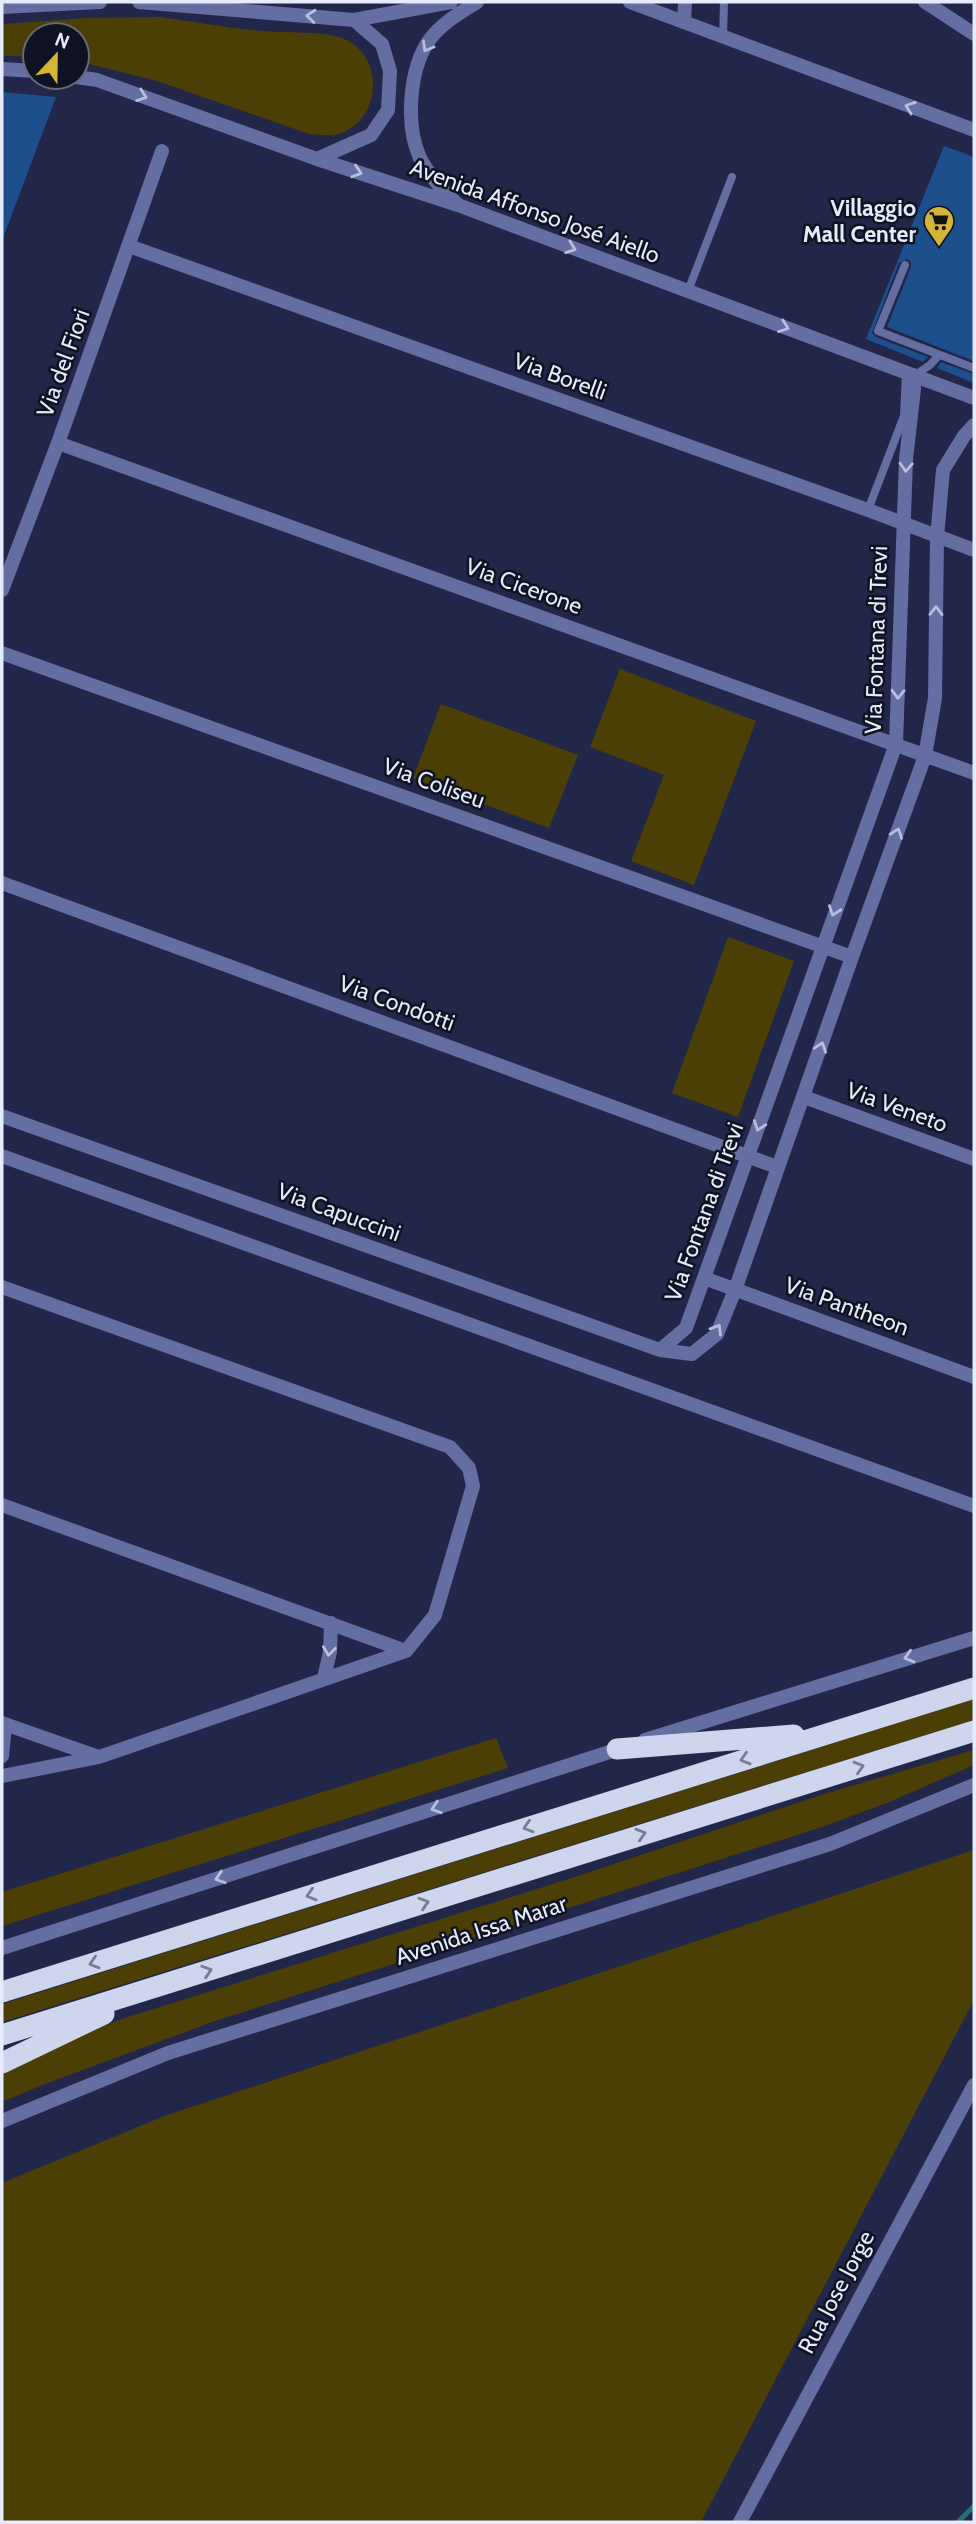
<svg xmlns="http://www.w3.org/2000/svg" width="976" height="2524" font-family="Cabin,sans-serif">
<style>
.green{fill:#4c3f05}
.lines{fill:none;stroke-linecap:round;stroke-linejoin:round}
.stream{stroke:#2c6c7a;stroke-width:5}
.building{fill:#1c4f8c}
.service{stroke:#646ea0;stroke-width:8}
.minor{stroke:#646ea0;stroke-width:14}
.tertiary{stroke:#646ea0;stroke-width:14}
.motorway{stroke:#ced5ed;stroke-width:21}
.oneway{stroke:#b8bfdc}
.oneway2{stroke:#787d91}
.labels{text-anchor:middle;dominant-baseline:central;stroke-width:5;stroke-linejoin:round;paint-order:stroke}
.poi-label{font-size:23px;font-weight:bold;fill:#e6ebfd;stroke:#0f1221;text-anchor:end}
.street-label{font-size:23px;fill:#e6ebfd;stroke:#0f1221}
</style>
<rect width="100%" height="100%" fill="#222749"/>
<path class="green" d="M161,17C194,22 228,28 262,31C283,33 323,31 342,38C386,55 383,123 335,135C327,136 317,134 309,134L157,81L77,61V35H35V56H2V24L88,18Z
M620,669L756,721L694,885L631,861L664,775L590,747Z
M441,704L578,755L549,828L413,778Z
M728,937L794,961L738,1117L672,1093Z
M974,1699V1720L2,2022V2004Z
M496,1738L508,1768L2,1926V1892Z
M974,1750V1765L889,1802L822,1827L215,2021L45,2084L2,2102V2069L81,2033L128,2017L572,1878L824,1794Z
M974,1850V2000L701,2522H2V2183L167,2115Z"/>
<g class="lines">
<path class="stream" d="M958,2522L974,2506"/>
</g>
<path class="building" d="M2,92L56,97L3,238H2Z
M944,146L974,157V361L887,327L911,267V262L907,259L899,263L872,333L876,337L928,357L923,362L866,339Z
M941,362L974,374V383L937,368Z"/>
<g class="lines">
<path class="service" d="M723,38L724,2
M905,265L878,331L974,368
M688,291L732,177
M915,375L930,365L939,355
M868,510L904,416L906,372"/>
<path class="minor" d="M925,2L974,34
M684,22L685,2
M129,246L868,510L974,550
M58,443L974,773
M2,590L58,443L162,151
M2,653L852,957
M2,883L777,1167
M804,1097L974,1159
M2,1116L660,1350L692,1354L717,1334L735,1290L852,957L925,756L935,698L937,537L943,470L964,436L974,425
M2,1156L974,1506
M704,1278L974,1377
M2,1287L450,1447L469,1468L473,1486L435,1615L406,1651L99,1757L2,1776
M660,1350L686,1328L896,744L906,459L914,389L913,375
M2,1505L406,1651
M324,1678L330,1652L331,1623
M2,1723L96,1756
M2,1756L5,1725
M740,2522L974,2085"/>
<path class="tertiary" d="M139,2L354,20L451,2
M630,2L974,130
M2,7L100,2
M2,69L35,71
M77,77L97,80L317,159L458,205L974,398
M317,159L371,135L388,110L390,71L382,44L354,20
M457,204C443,190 429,176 420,158C405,125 409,68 430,39C442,23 460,13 477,2
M645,1740L974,1638
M2,1948L625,1747
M2,2121L168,2053L830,1844L974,1785"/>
<path class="motorway" d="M617,1749L794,1735
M2,1992L974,1688
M2,2035L974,1731
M2,2063L104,2014"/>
</g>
<defs><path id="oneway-chevron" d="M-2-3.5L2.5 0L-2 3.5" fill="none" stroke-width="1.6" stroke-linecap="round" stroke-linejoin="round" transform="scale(1.75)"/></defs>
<g class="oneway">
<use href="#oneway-chevron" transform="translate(311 16) rotate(-175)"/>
<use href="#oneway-chevron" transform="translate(427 47) rotate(120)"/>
<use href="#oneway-chevron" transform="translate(142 96) rotate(20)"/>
<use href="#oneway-chevron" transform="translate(910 107) rotate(-160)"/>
<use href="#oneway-chevron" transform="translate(357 172) rotate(18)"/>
<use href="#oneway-chevron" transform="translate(571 248) rotate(20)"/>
<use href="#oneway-chevron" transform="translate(784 327) rotate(20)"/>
<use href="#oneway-chevron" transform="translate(906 467) rotate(93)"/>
<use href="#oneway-chevron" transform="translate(936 611) rotate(-89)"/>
<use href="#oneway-chevron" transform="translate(898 694) rotate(92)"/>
<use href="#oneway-chevron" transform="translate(897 833) rotate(-70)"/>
<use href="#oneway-chevron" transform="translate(834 911) rotate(110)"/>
<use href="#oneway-chevron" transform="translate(821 1047) rotate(-71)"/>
<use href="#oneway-chevron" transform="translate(759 1126) rotate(109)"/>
<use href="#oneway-chevron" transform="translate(717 1329) rotate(-59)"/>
<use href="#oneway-chevron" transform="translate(329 1651) rotate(97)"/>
<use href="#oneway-chevron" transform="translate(909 1657) rotate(163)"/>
<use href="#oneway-chevron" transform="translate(436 1808) rotate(162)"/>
<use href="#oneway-chevron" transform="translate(220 1878) rotate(162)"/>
</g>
<g class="oneway2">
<use href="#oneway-chevron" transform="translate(745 1759) rotate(163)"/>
<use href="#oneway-chevron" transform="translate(859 1767) rotate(-17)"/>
<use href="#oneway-chevron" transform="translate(528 1827) rotate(163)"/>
<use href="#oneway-chevron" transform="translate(641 1834) rotate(-17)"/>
<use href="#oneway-chevron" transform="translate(311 1895) rotate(163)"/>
<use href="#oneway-chevron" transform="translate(424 1903) rotate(-18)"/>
<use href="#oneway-chevron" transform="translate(94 1963) rotate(163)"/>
<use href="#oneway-chevron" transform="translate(207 1971) rotate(-18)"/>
</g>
<defs>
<g id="supermarket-pin" transform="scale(1.575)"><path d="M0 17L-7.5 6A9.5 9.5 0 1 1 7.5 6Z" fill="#d5b535" stroke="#0f1221"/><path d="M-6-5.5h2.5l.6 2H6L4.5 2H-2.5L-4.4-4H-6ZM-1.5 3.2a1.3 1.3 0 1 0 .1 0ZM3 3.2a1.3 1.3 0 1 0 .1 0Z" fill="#111"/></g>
</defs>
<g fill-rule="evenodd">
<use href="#supermarket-pin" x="939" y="221"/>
</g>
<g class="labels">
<g class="poi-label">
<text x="916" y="208">Villaggio<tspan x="916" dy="26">Mall Center</tspan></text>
</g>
<g class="street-label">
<text transform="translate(535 211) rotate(20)">Avenida Affonso José Aiello</text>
<text transform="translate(63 363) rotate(-70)">Via del Fiori</text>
<text transform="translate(560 376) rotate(20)">Via Borelli</text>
<text transform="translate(524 586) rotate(20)">Via Cicerone</text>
<text transform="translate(876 640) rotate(-88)">Via Fontana di Trevi</text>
<text transform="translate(434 783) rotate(20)">Via Coliseu</text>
<text transform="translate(397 1003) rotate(20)">Via Condotti</text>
<text transform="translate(897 1107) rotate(20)">Via Veneto</text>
<text transform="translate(339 1212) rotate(20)">Via Capuccini</text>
<text transform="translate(704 1212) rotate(-70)">Via Fontana di Trevi</text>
<text transform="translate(847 1306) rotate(20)">Via Pantheon</text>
<text transform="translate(481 1930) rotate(-18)">Avenida Issa Marar</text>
<text transform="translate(836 2292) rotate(-62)">Rua Jose Jorge</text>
</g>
</g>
<rect width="976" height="2524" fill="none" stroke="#e6ebfd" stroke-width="7"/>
<g transform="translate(56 56) rotate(22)"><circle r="33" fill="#0f1221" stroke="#656979" stroke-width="2"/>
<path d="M0-5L12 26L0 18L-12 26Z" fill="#d5b535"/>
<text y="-10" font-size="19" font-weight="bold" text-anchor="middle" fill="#e6ebfd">N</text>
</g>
</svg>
